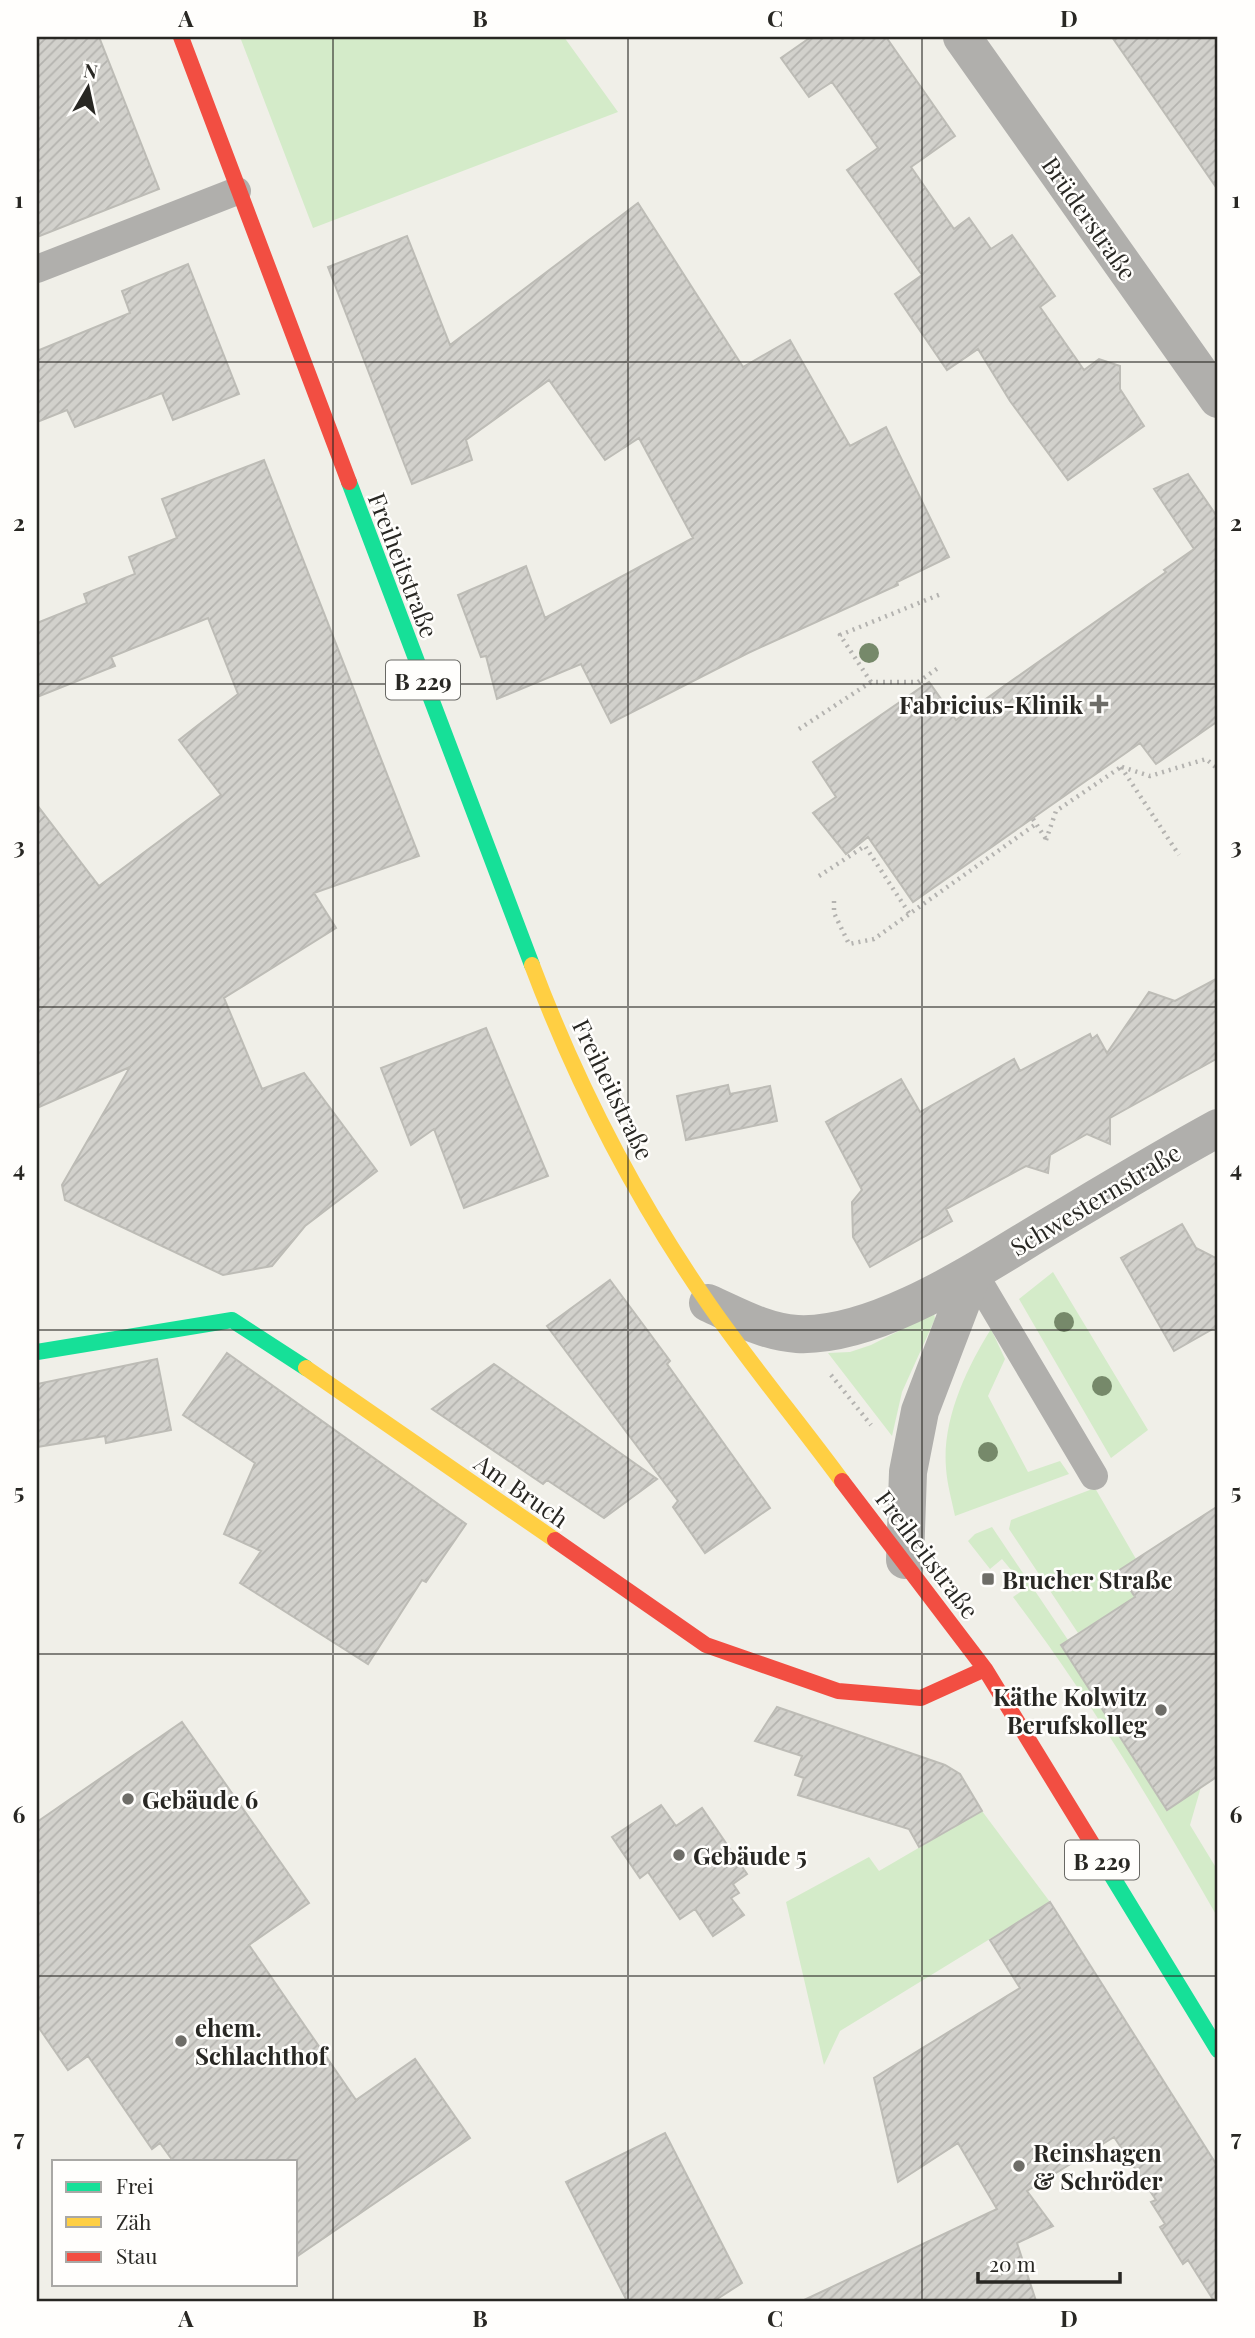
<svg xmlns="http://www.w3.org/2000/svg" width="1255" height="2338" font-family="'Playfair Display',serif">
<style>
.green{fill:#d4ebc9}
.building{fill:url(#building-hatch);stroke:#bdbcb6;stroke-width:2}
.lines{fill:none;stroke-linecap:round;stroke-linejoin:round}
.path{stroke:#b4b3b0;stroke-width:4.5;stroke-dasharray:2 5;stroke-linecap:butt}
.lane{stroke:#b0afac;stroke-width:28}
.street{stroke:#b0afac;stroke-width:38}
.fast{stroke:#16e098;stroke-width:16}
.slow{stroke:#ffcf43;stroke-width:16}
.jam{stroke:#f24e42;stroke-width:16}
.tree{fill:#76896a}
.grid{fill:none;stroke:#282723;stroke-width:2;stroke-opacity:0.55}
.poi-dot{fill:#6e6d68;stroke:#fffefc;stroke-width:2.5}
.labels{text-anchor:middle;dominant-baseline:central;stroke-width:5;stroke-linejoin:round;paint-order:stroke}
.shield{fill:#fffefc;stroke:#686864;stroke-width:2}
.shield-label{font-size:23px;font-weight:bold;fill:#282723}
.street-label{font-size:24px;fill:#282723;stroke:#fffefc}
.poi-label{font-size:24px;font-weight:bold;fill:#282723;stroke:#fffefc;text-anchor:start}
.neatline{fill:none;stroke:#282723;stroke-width:2.5}
.grid-label{font-size:23px;text-anchor:middle;font-weight:bold;fill:#282723}
</style>
<defs>
<pattern id="building-hatch" width="6" height="6" patternUnits="userSpaceOnUse" patternTransform="scale(1.75)"><rect width="6" height="6" fill="#d2d1cc"/><path d="M-1 1l2-2M0 6l6-6M5 7l2-2" fill="none" stroke="#b4b3af"/></pattern>
</defs>
<rect width="100%" height="100%" fill="#f0efe8"/>
<path class="green" d="M240,37H564L618,112L313,228Z
M1053,1272L1148,1430L1111,1458L1019,1299Z
M934,1313L935,1319L902,1392L892,1436L828,1353L850,1352L871,1345Z
M991,1329L1005,1359L988,1396L1028,1472L1060,1461L1069,1474L955,1516C952,1501 947,1484 946,1468C942,1420 966,1369 991,1329Z
M1095,1488L1136,1559L1135,1597L1078,1633L1009,1529L1011,1520Z
M992,1527L1068,1640L1061,1645L1166,1809L1201,1787L1190,1825L1218,1871V1918C1155,1808 1090,1698 1013,1597L1026,1588L1002,1559L990,1569L968,1541L975,1534Z
M982,1811L1050,1902L840,2031L824,2065L786,1902L869,1857L879,1871Z"/>
<path class="building" d="M37,37H99L159,189L37,237Z
M811,37H886L955,136L911,167L954,229L969,218L991,249L1012,235L1055,296L1040,307L1084,370L1099,359L1120,366V389L1144,426L1068,480L1010,401L978,349L947,370L895,294L922,275L847,170L878,148L832,82L809,97L781,58Z
M1112,37H1218V190Z
M638,203L743,367L790,340L850,446L886,427L949,557L897,582L898,585L748,653L611,723L581,664L497,699L486,656L481,657L458,595L526,566L545,618L693,538L639,438L605,460L549,380L466,440L472,460L412,484L328,267L407,236L450,345Z
M188,264L239,394L173,420L162,393L75,427L67,410L37,422V351L130,313L122,291Z
M264,460L419,856L314,893L336,928L224,998L262,1089L304,1073L377,1171L305,1226L272,1266L223,1275L65,1200L62,1185L130,1067L37,1108V805L99,886L221,795L179,740L238,694L208,618L111,657L115,666L37,697V623L87,603L84,594L135,574L129,557L177,538L162,499Z
M1188,474L1218,518V721L1156,764L1140,743L913,902L868,837L846,854L813,813L836,797L813,762L929,682L956,720L1166,572L1164,570L1194,549L1154,489Z
M1218,978V1058L1110,1118V1144L1087,1134L1050,1155L1048,1173L1026,1166L946,1209L952,1221L870,1267L853,1237L852,1202L862,1190L826,1122L901,1079L920,1112L1014,1059L1020,1071L1090,1034L1092,1039L1097,1035L1107,1053L1149,992L1175,1001Z
M486,1028L548,1176L464,1208L434,1129L411,1145L381,1068Z
M728,1085L730,1094L770,1086L777,1121L686,1140L677,1096Z
M1182,1224L1196,1248L1218,1259V1326L1174,1351L1121,1258Z
M610,1280L670,1361L667,1364L770,1508L705,1553L673,1507L678,1501L547,1326Z
M227,1353L466,1524L426,1582L422,1580L368,1664L240,1583L261,1551L224,1534L255,1463L183,1415Z
M157,1359L171,1430L106,1443L105,1436L37,1447V1384Z
M494,1364L657,1479L604,1518L547,1480L543,1484L432,1409Z
M1218,1506V1776L1167,1810L1061,1645L1135,1597L1118,1571Z
M777,1707L945,1765L960,1774L982,1811L919,1847L909,1829L798,1795L804,1778L795,1775L802,1756L755,1741Z
M182,1722L309,1903L249,1945L356,2100L415,2059L470,2138L296,2257V2161H173L160,2143L152,2149L88,2056L68,2070L37,2025V1822Z
M661,1805L676,1826L702,1808L747,1874L733,1884L739,1893L731,1898L744,1915L713,1936L695,1909L680,1919L648,1872L640,1878L612,1837Z
M1050,1902L1218,2167V2301H1214L1188,2260L1183,2264L1160,2227L1165,2224L1151,2202L1156,2200L1114,2137L1027,2191L1053,2226L1017,2243L1036,2301H802L997,2209L958,2143L898,2182L874,2078L1020,1988L990,1940Z
M665,2133L742,2283L714,2301H627L566,2182Z"/>
<g class="lines">
<path class="path" d="M871,682L840,635L941,594
M799,729L871,682H918L941,666
M1121,767L1179,855
M1122,767L1150,776L1206,759L1218,769
M1033,819L1046,839
M1046,840L1056,811L1121,767
M819,876L865,846L909,913
M834,901V913L849,944L874,939L1036,824
M831,1375L871,1425"/>
<path class="lane" d="M37,269L237,191
M973,1272L1094,1476"/>
<path class="street" d="M962,37L1218,399
M708,1303C737,1316 765,1332 797,1334C877,1338 981,1267 1048,1227C1105,1193 1161,1159 1218,1128
M905,1560L908,1472L920,1411L973,1272"/>
<path class="fast" d="M349,482L532,965
M37,1352L232,1320L306,1368
M1107,1868L1218,2050"/>
<path class="slow" d="M532,965C576,1082 636,1199 708,1303C750,1364 798,1421 842,1481
M306,1368L555,1540"/>
<path class="jam" d="M181,37L349,482
M842,1481L985,1669L1107,1868
M555,1540L706,1645L838,1691L921,1698L985,1669"/>
</g>
<g class="tree">
<circle cx="869" cy="653" r="10"/>
<circle cx="1064" cy="1322" r="10"/>
<circle cx="1102" cy="1386" r="10"/>
<circle cx="988" cy="1452" r="10"/>
</g>
<path class="grid" d="M333,37V2301M628,37V2301M922,37V2301M37,362H1218M37,684H1218M37,1007H1218M37,1330H1218M37,1654H1218M37,1976H1218"/>
<g class="poi-dot">
<path d="M1095.5 693.5h7v7h7v7h-7v7h-7v-7h-7v-7h7z"/>
<rect x="981" y="1572" width="14" height="14" rx="3.5"/>
<circle cx="1161" cy="1710" r="7"/>
<circle cx="128" cy="1799" r="7"/>
<circle cx="679" cy="1855" r="7"/>
<circle cx="181" cy="2041" r="7"/>
<circle cx="1019" cy="2166" r="7"/>
</g>
<g class="labels">
<g class="shield">
<rect x="386" y="660.5" width="74" height="39" rx="5"/>
<rect x="1065" y="1840.5" width="74" height="39" rx="5"/>
</g>
<g class="shield-label">
<text x="423" y="680">B 229</text>
<text x="1102" y="1860">B 229</text>
</g>
<g class="street-label">
<text transform="translate(1090 218) rotate(55)">Brüderstraße</text>
<text transform="translate(404 565) rotate(69)">Freiheitstraße</text>
<text transform="translate(614 1089) rotate(64)">Freiheitstraße</text>
<text transform="translate(1095 1199) rotate(-31)">Schwesternstraße</text>
<text transform="translate(522 1490) rotate(35)">Am Bruch</text>
<text transform="translate(928 1554) rotate(53)">Freiheitstraße</text>
</g>
<g class="poi-label">
<text x="1083" y="704" text-anchor="end">Fabricius-Klinik</text>
<text x="1002" y="1579">Brucher Straße</text>
<text x="1147" y="1696" text-anchor="end">Käthe Kolwitz<tspan x="1147" dy="28">Berufskolleg</tspan></text>
<text x="142" y="1799">Gebäude 6</text>
<text x="693" y="1855">Gebäude 5</text>
<text x="195" y="2027">ehem.<tspan x="195" dy="28">Schlachthof</tspan></text>
<text x="1033" y="2152">Reinshagen<tspan x="1033" dy="28">&amp; Schröder</tspan></text>
</g>
</g>
<rect width="1255" height="2338" fill="none" stroke="#fffefc" stroke-width="77"/>
<rect x="52" y="2160" width="245" height="126" fill="#fffefc" stroke="#a9a8a5" stroke-width="2"/>
<rect x="66" y="2182" width="35" height="10" fill="#16e098" stroke="#a9a8a5" stroke-width="2"/>
<text x="116" y="2194" font-size="21" fill="#282723">Frei</text>
<rect x="66" y="2217" width="35" height="10" fill="#ffcf43" stroke="#a9a8a5" stroke-width="2"/>
<text x="116" y="2230" font-size="21" fill="#282723">Zäh</text>
<rect x="66" y="2252" width="35" height="10" fill="#f24e42" stroke="#a9a8a5" stroke-width="2"/>
<text x="116" y="2264" font-size="21" fill="#282723">Stau</text>
<g transform="translate(88 88) rotate(9)" stroke="#fffefc" stroke-width="5" paint-order="stroke">
<path d="M0-5L12 26L0 18L-12 26Z" fill="#282723"/>
<text y="-10" font-size="19" font-weight="bold" text-anchor="middle" fill="#282723">N</text>
</g>
<path d="M978 2272v10h142v-10" fill="none" stroke="#282723" stroke-width="3.5"/>
<text x="989" y="2272" font-size="21" fill="#282723" stroke="#fffefc" stroke-width="5" paint-order="stroke">20 m</text>
<rect x="38" y="38" width="1178" height="2262" class="neatline"/>
<g class="grid-label">
<text x="186" y="27">A</text>
<text x="480" y="27">B</text>
<text x="775" y="27">C</text>
<text x="1069" y="27">D</text>
<text x="19" y="208">1</text>
<text x="1236" y="208">1</text>
<text x="19" y="531">2</text>
<text x="1236" y="531">2</text>
<text x="19" y="854">3</text>
<text x="1236" y="854">3</text>
<text x="19" y="1177">4</text>
<text x="1236" y="1177">4</text>
<text x="19" y="1500">5</text>
<text x="1236" y="1500">5</text>
<text x="19" y="1823">6</text>
<text x="1236" y="1823">6</text>
<text x="19" y="2146">7</text>
<text x="1236" y="2146">7</text>
<text x="186" y="2327">A</text>
<text x="480" y="2327">B</text>
<text x="775" y="2327">C</text>
<text x="1069" y="2327">D</text>
</g>
</svg>
